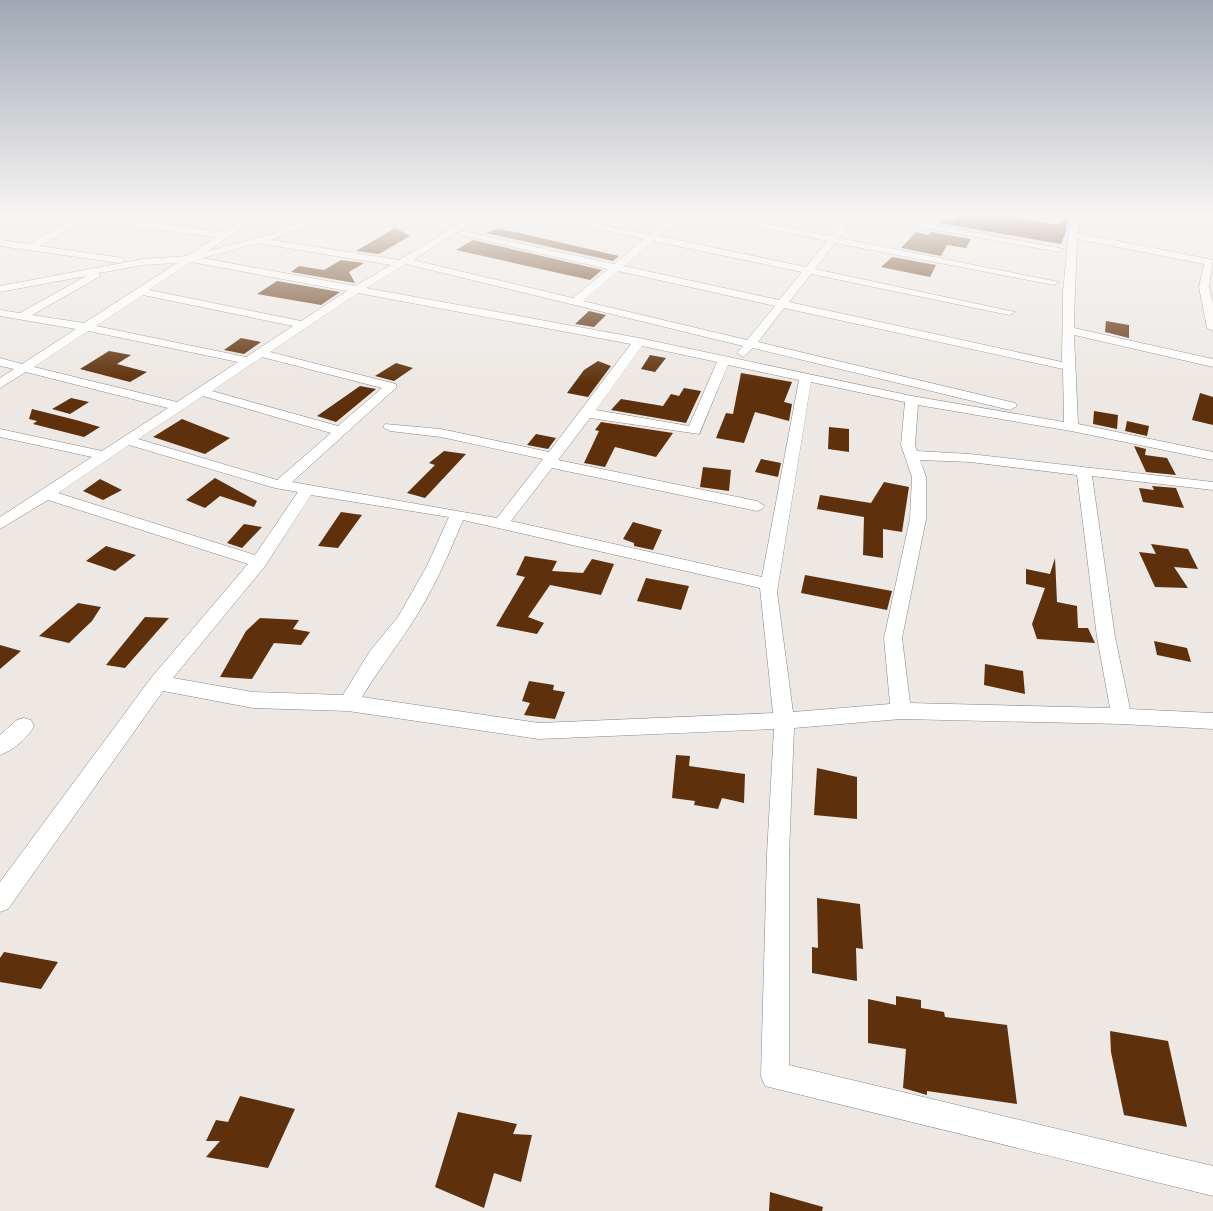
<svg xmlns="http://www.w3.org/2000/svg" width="1213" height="1211" font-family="Commissioner,sans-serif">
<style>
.building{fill:#5e310c}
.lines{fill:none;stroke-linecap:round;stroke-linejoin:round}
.minor-casing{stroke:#898582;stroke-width:1}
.minor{fill:#fff;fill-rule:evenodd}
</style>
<rect width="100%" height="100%" fill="#ede8e4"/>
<path class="building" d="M961,213H988L1057,225L1064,221L1065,218L1050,213H1068L1066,232L1061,244L939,223L943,219L954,221Z
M395,228L410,236L379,254L356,251Z
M497,229L511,231L619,256L613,261L486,233Z
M916,232L928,235L931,232L971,239L966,248L947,245L941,256L901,248Z
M473,240L602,270L590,280L456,250Z
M892,257L936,265L930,277L881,267Z
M341,260L364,263L349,272L355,283L291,272L299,266L324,270Z
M277,281L340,292L321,305L257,294Z
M589,311L606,315L594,327L575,324Z
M1106,321L1129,325V338L1105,332Z
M241,338L261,342L244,354L224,350Z
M109,351L131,355L117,364L147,372L130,382L80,369Z
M650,355L666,358L655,372L641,369Z
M598,361L611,366L588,397L567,393L584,370Z
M396,363L413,368L394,381L375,376Z
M741,373L792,382L784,402L792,404L789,421L755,412L744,443L716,438L726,413L733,414Z
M360,386L376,389L336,422L317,416Z
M684,388L701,391L686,423L611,410L621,399L663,406L671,394L679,396Z
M1200,393L1213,397V425L1192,420Z
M71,398L89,402L70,414L52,409Z
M32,409L76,420L100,427L84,437L33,424L37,421L29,419Z
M1094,411L1118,415L1117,429L1093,424Z
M182,419L230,438L205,454L153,437Z
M1127,421L1149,426L1147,436L1125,431Z
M601,422L673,433L656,457L615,447L605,467L584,463L599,431L595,430Z
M829,427L849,429V452L828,449Z
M536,434L556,438L548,449L527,445Z
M1134,446L1146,449L1145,455L1167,458L1176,475L1146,472Z
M444,451L466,454L425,498L407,493L435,465L429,463Z
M761,459L781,463L778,477L755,472Z
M703,467L731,470L729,491L700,487Z
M215,478L257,501L254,507L220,496L205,508L186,500Z
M100,479L122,490L103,500L83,491Z
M884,482L909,487L902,532L883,529V558L863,555L864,517L817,509L820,495L871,503Z
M1152,486L1176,488L1184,508L1143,502L1139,488L1154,490Z
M341,512L362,515L338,548L318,546Z
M633,522L662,530L653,550L634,546V543L623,539Z
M244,524L262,527L242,548L227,543Z
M1151,544L1188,549L1198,569L1174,567L1188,588L1155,587L1139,552L1156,554Z
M106,546L136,555L115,571L86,561Z
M525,556L557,561L552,571L583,573L592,559L614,564L601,595L550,585L528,617L544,623L537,634L496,626L525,577L516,575Z
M1055,558L1057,602L1077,606L1078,628H1088L1095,643L1037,639L1032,624L1045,588L1026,584V569L1050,574Z
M805,575L892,591L887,610L801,593Z
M646,578L689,586L681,610L637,601Z
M78,603L101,607L92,621L69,643L39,636Z
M145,617L169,618L125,668L106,665Z
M260,618L299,620L293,629L310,632L301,645L274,643L252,679L220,677L246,631Z
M1154,641L1187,648L1191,662L1157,655Z
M0,645L21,651L0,669Z
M985,664L1023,671L1025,694L984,685Z
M529,681L554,685L553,690L565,692L555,719L524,715L530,703L522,701Z
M676,755L690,756L689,766L745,774L744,803L722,798L718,809L694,805L695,801L672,798Z
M817,768L857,777V819L814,815Z
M817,898L860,904L863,949L856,948L857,981L812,973V947L818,948Z
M4,952L58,962L41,989L0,982V958Z
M896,996L921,1000V1008L944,1012L945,1017L1007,1025L1017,1104L927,1091V1095L903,1088L906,1049L868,1043V999L896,1005Z
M1110,1031L1168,1041L1187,1127L1124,1115L1111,1052Z
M240,1096L295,1109L268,1168L206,1157L220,1141H206L216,1120L228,1122Z
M458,1112L517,1124L513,1134L532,1135L521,1182L494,1173L484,1208L435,1187Z
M770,1192L823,1207L822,1211H769Z"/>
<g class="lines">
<g class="minor-casing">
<path id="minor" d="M30,213L85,214L223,232L253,213H263L208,251L276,233L321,213H333L272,240L399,260L449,230L384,216L383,213H396L455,226L476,213H487L413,260L573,298L608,269L457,234L462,231L614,264L644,239L528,213H546L650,235L675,213H685L659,236L806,267L827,241L692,213H711L831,236L849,213H870L1064,249L1059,252L856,216L839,238L1059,282L1054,285L835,243L815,269L1015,312L1009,315L811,274L789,302L1062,362L1063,292L1071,213H1080L1078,233L1213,260L1209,287L1213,303V331L1207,328L1199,287L1204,264L1077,239L1074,320V328L1213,359V367L1074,335L1078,424L1213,452V460L1071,431L918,405L915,445L917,451L970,454L1213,482V490L1092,476L1115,637L1130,709L1213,713V729L1122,724L901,719L794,728L789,854V1065L1213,1166V1196L765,1086L761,1076L767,854L774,729L539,739L348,711L253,708L163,691L8,909L0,912V882L151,678L248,564L48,500L0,529V517L92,457L0,437V429L102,451L168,408L26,372L0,388V378L14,369L0,366V358L22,364L76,329L0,316V310L20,313L86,276L0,292V286L143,259L187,256L216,237L84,221L40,246L123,258V262L119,263L0,246V240L29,244L73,220ZM653,241L802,272L779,300L624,266ZM259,243L262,244L391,265L355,286L202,258ZM191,262L347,291L301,321L149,290ZM177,263L84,323L32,315L99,277V273L143,265ZM406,264L743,346L737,353L743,357L753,348L1010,410L1017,406L1015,403L758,342L784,308L1063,369L1064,422L912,396L639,338L366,288ZM618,271L775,306L747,340L583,301ZM358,293L631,344L549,452L441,429L385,424L383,427L390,431L441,437L543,459L497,518L292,482L397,387L396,384L270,352ZM143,295L293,326L246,357L96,326ZM88,331L238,362L177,402L34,367ZM642,346L717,362L689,426L596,410ZM262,357L382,388L338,426L212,391ZM728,365L799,380L762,577L511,521L552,468L757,511L762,509L765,506L757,501L558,460L590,418L699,434ZM811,382L905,402L901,445L912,477L910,519L884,638L890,704L793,712L777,592ZM203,396L331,433L277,480L138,439ZM129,445L275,488L298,492L255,555L58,493ZM920,460L970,462L1077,475L1097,637L1110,708L910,703L902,638L926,519V477ZM311,495L449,517L427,566L398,617L370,651L343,695L253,692L173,678L265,566ZM463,520L760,588L773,713L539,723L362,697C377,672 394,650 410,626C432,593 448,556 463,520Z
M1016,213H1038L1063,219L1058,222Z
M24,718L31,720L34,726C28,738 12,751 0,755V735L17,720Z"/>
</g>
<use href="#minor" class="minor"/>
</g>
<linearGradient id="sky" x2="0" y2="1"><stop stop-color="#a1a7b4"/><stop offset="0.56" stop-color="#f7f5f3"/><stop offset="1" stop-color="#f7f5f3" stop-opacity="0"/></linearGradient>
<rect width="1213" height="383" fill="url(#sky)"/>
</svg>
